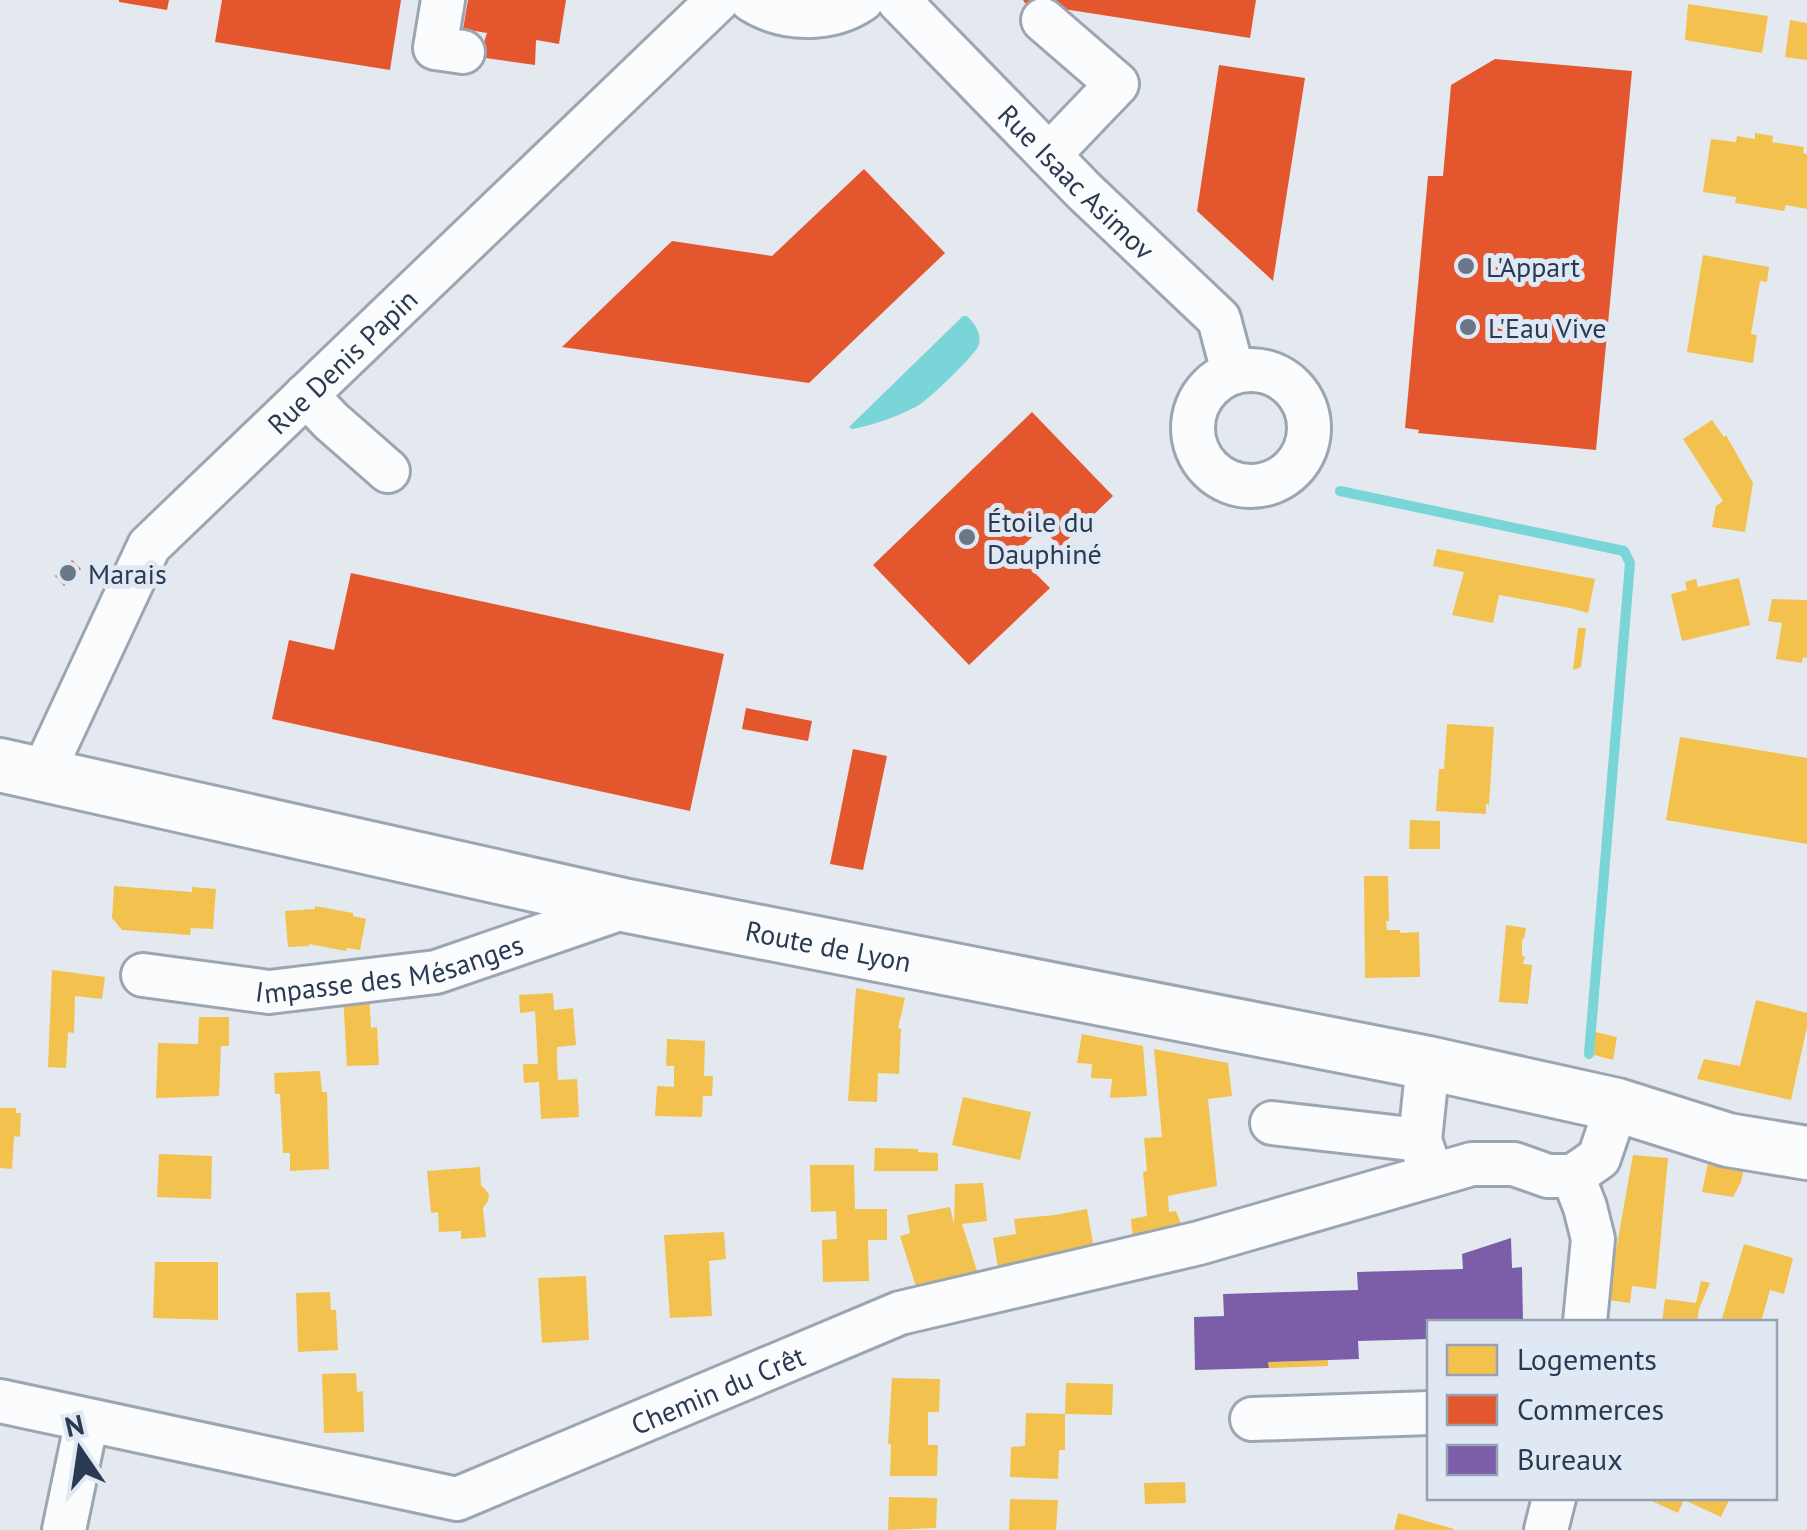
<svg xmlns="http://www.w3.org/2000/svg" width="1807" height="1530" font-family="'PT Sans',sans-serif">
<style>
.water{fill:#7ad5d8}
.homes{fill:#f2c14e}
.shops{fill:#e4572e}
.offices{fill:#7b5ea7}
.lines{fill:none;stroke-linecap:round;stroke-linejoin:round}
.stream{stroke:#7ad5d8;stroke-width:10}
.minor-casing{stroke:#9ca6b3;stroke-width:48}
.major-casing{stroke:#9ca6b3;stroke-width:58}
.minor{stroke:#fbfcfd;stroke-width:42}
.major{stroke:#fbfcfd;stroke-width:52}
.poi-dot{fill:#6a7789;stroke:#e0e8f4;stroke-width:4}
.labels{text-anchor:middle;dominant-baseline:central;stroke-width:10;stroke-linejoin:round;paint-order:stroke}
.street-label{font-size:28px;fill:#293a52;stroke:#e0e8f4}
.poi-label{font-size:28px;fill:#293a52;stroke:#e0e8f4;text-anchor:start}
</style>
<rect width="100%" height="100%" fill="#e4e9f0"/>
<path class="water" d="M963,316H967C974,323 982,333 979,344C977,354 929,399 919,405C902,415 871,426 852,429L849,427Z"/>
<path class="homes" d="M1688,4L1768,16L1762,53L1685,40Z
M1790,20L1807,23V60L1785,57Z
M1755,133L1773,136L1772,142L1804,147L1803,153L1807,154V209L1786,205L1784,211L1735,203L1736,197L1703,192L1711,139L1736,142L1737,136L1755,139Z
M1703,255L1769,267L1767,282L1760,281L1751,334L1757,335L1753,363L1687,352Z
M1712,420L1724,437L1726,435L1753,483L1745,532L1712,527L1716,506L1723,501L1683,439Z
M1437,549L1595,579L1588,613L1570,608L1499,595L1493,623L1452,615L1464,572L1433,566Z
M1739,578L1750,625L1682,641L1671,594L1687,590L1685,582L1696,579L1698,587Z
M1772,599L1807,600V658L1803,657L1802,663L1776,659L1782,623L1768,621Z
M1578,628H1586L1581,667L1573,670Z
M1447,724L1494,727L1489,805L1486,804V814L1436,811L1439,769H1444Z
M1680,737L1807,758V844L1666,820Z
M1410,820L1440,821V849H1409Z
M1364,876H1388L1389,921H1386L1387,930H1400V933L1419,932L1420,977L1365,978Z
M114,886L192,892V887L216,889L213,929L191,928L190,935L122,930L112,918Z
M315,906L353,913V916L366,919L360,950L347,948L346,951L309,944V946L288,947L285,911L315,909Z
M1506,925L1526,928L1524,939H1522V956H1525L1523,964L1532,965L1528,1004L1499,1002Z
M52,970L105,977L102,999L75,996L74,1033L68,1032L66,1068L48,1067Z
M856,988L905,998L898,1028L901,1029L899,1074L878,1073L877,1102L848,1101Z
M553,993L554,1010L573,1008L576,1045L557,1047V1062L558,1080L577,1079L579,1117L541,1119L539,1082L524,1083L523,1064H538L535,1011L520,1013L519,995Z
M369,995L371,1028L377,1027L379,1065L347,1066L343,996Z
M1756,1000L1807,1013V1027L1791,1100L1697,1079L1704,1059L1740,1066Z
M199,1017H229V1046H221L219,1096L156,1098L158,1043L198,1044Z
M1595,1032L1617,1037L1613,1060L1594,1055Z
M1082,1034L1143,1046L1147,1096L1110,1098L1112,1079L1091,1078L1092,1064L1077,1063Z
M667,1039L705,1041L704,1076H713L712,1096H703L702,1117L655,1116L657,1086L674,1087V1066H666Z
M1154,1049L1228,1063L1232,1096L1208,1099L1217,1186L1168,1196L1169,1212L1176,1211L1185,1235L1133,1242L1131,1219L1147,1216L1143,1172L1147,1171L1144,1138L1162,1137Z
M320,1071L322,1092H327L329,1169L290,1171V1153H283L280,1094H275L274,1073Z
M963,1097L1031,1112L1020,1160L952,1145Z
M0,1108H16V1113H21L20,1137L14,1136L12,1169L0,1168Z
M875,1148L918,1149V1152L938,1153V1171H874Z
M159,1154L212,1156L211,1199L157,1197Z
M1633,1155L1668,1158L1656,1289L1632,1286L1630,1303L1609,1300L1610,1284Z
M1708,1163L1744,1168L1741,1182L1733,1197L1702,1192Z
M810,1165H854L855,1209H887V1240H868L869,1281L823,1282L822,1240L837,1239L836,1211L811,1212Z
M480,1167L481,1185L489,1194L488,1201L483,1208L486,1237L461,1239V1231L439,1232L438,1212L431,1213L427,1171Z
M983,1183L987,1221L962,1224L979,1277L919,1296L900,1236L910,1233L907,1215L950,1207L954,1224L955,1184Z
M1087,1209L1094,1249L1046,1256L1047,1258L998,1268L993,1238L1016,1234L1014,1219L1055,1215Z
M724,1232L726,1259L709,1261L712,1316L670,1318L664,1235Z
M1744,1244L1793,1258L1784,1294L1770,1290L1761,1322H1721Z
M155,1262H218V1320L153,1318Z
M586,1276L589,1340L542,1343L538,1278Z
M1701,1281L1710,1283L1699,1309L1697,1322H1662L1665,1299L1696,1303Z
M330,1292L331,1310H336L338,1350L298,1352L296,1293Z
M1328,1360V1366L1269,1368L1268,1362Z
M356,1373L357,1392L363,1391L364,1432L324,1433L322,1374Z
M892,1378L940,1379L939,1412H928V1445H938L937,1476H890L891,1444H888Z
M1066,1383L1113,1384L1112,1415L1065,1414Z
M1026,1413L1065,1414V1450H1059L1058,1479L1010,1477L1011,1447L1025,1446Z
M1185,1482L1186,1503L1145,1504L1144,1483Z
M889,1497L937,1498L936,1528L888,1530Z
M1645,1498H1730L1721,1517L1684,1500L1678,1513Z
M1010,1499L1058,1500L1056,1530H1009Z
M1398,1513L1454,1529L1453,1530H1394Z"/>
<path class="shops" d="M119,0H169L167,10L119,2Z
M222,0H401L390,70L215,42Z
M468,0H566L559,44L536,40L535,65L479,57L487,33L463,29Z
M1023,0H1256L1250,38L1025,3Z
M1495,59L1632,71L1596,450L1418,433L1419,430L1405,428L1428,176H1443L1451,85Z
M1219,65L1305,78L1273,281L1197,211Z
M864,169L945,253L809,383L562,347L672,241L772,256Z
M1032,412L1113,496L1060,547L1042,528L1015,553L1050,588L969,665L873,565Z
M72,560L81,569L64,586L55,576Z
M351,573L724,654L690,811L272,719L289,640L334,650Z
M746,708L812,721L808,741L742,729Z
M853,749L887,756L863,870L830,864Z"/>
<path class="offices" d="M1511,1238L1512,1268L1522,1267L1523,1322H1430V1339L1358,1341L1359,1359L1268,1362L1269,1368L1195,1370L1194,1317L1224,1316L1223,1294L1358,1290L1357,1272L1463,1269L1462,1254Z"/>
<g class="lines">
<path class="stream" d="M1340,491L1624,551L1630,563L1589,1054"/>
<g class="minor-casing">
<g id="minor">
<path d="M443,0L435,48L463,52"/>
<path d="M751,0C783,21 830,22 862,0"/>
<path id="s1" d="M898,0L1084,191L1219,319L1233,372"/>
<path d="M1043,20L1117,84L1049,155"/>
<circle cx="1251" cy="428" r="58"/>
<path d="M306,395L331,421L388,471"/>
<path id="s2" d="M42,775L149,546L718,0"/>
<path id="s3" d="M143,975L269,992L436,972L628,906"/>
<path d="M1272,1123L1420,1140"/>
<path d="M1428,1164L1420,1140L1428,1063"/>
<path d="M1573,1176L1585,1207L1593,1239L1585,1322"/>
<path d="M1573,1176L1599,1158L1617,1105"/>
<path id="s4" d="M0,1401L457,1499L900,1313L1199,1243L1472,1164H1514L1548,1176H1573"/>
<path d="M1252,1419L1430,1413"/>
<path d="M64,1530L87,1420"/>
<path d="M1546,1530L1554,1498"/>
</g>
</g>
<g class="major-casing">
<g id="major">
<path id="s5" d="M0,765L628,906L1428,1063L1617,1105L1728,1140L1807,1153"/>
</g>
</g>
<use href="#minor" class="minor"/>
<use href="#major" class="major"/>
</g>
<g class="poi-dot">
<circle cx="1466" cy="266" r="10"/>
<circle cx="1468" cy="327" r="10"/>
<circle cx="967" cy="537" r="10"/>
<circle cx="68" cy="573" r="10"/>
</g>
<g class="labels">
<g class="street-label">
<text stroke="none"><textPath href="#s1" startOffset="255">Rue Isaac Asimov</textPath></text>
<text stroke="none"><textPath href="#s2" startOffset="520">Rue Denis Papin</textPath></text>
<text stroke="none"><textPath href="#s5" startOffset="848">Route de Lyon</textPath></text>
<text stroke="none"><textPath href="#s3" startOffset="250">Impasse des Mésanges</textPath></text>
<text stroke="none"><textPath href="#s4" startOffset="750">Chemin du Crêt</textPath></text>
</g>
<g class="poi-label">
<text x="1486" y="266">L'Appart</text>
<text x="1488" y="327">L'Eau Vive</text>
<text x="987" y="521">Étoile du<tspan x="987" dy="32">Dauphiné</tspan></text>
<text x="88" y="573">Marais</text>
</g>
</g>
<rect x="1427" y="1320" width="350" height="180" fill="#e0e8f4" stroke="#97a2b3" stroke-width="2.5"/>
<rect x="1447" y="1345" width="50" height="30" fill="#f2c14e" stroke="#97a2b3" stroke-width="2.5"/>
<text x="1517" y="1370" font-size="30" fill="#293a52">Logements</text>
<rect x="1447" y="1395" width="50" height="30" fill="#e4572e" stroke="#97a2b3" stroke-width="2.5"/>
<text x="1517" y="1420" font-size="30" fill="#293a52">Commerces</text>
<rect x="1447" y="1445" width="50" height="30" fill="#7b5ea7" stroke="#97a2b3" stroke-width="2.5"/>
<text x="1517" y="1470" font-size="30" fill="#293a52">Bureaux</text>
<g transform="translate(80 1450) rotate(347)" stroke="#e0e8f4" stroke-width="8" paint-order="stroke">
<path d="M0-8L18 38L0 25L-18 38Z" fill="#293a52"/>
<text y="-15" font-size="28" font-weight="bold" text-anchor="middle" fill="#293a52">N</text>
</g>
</svg>
